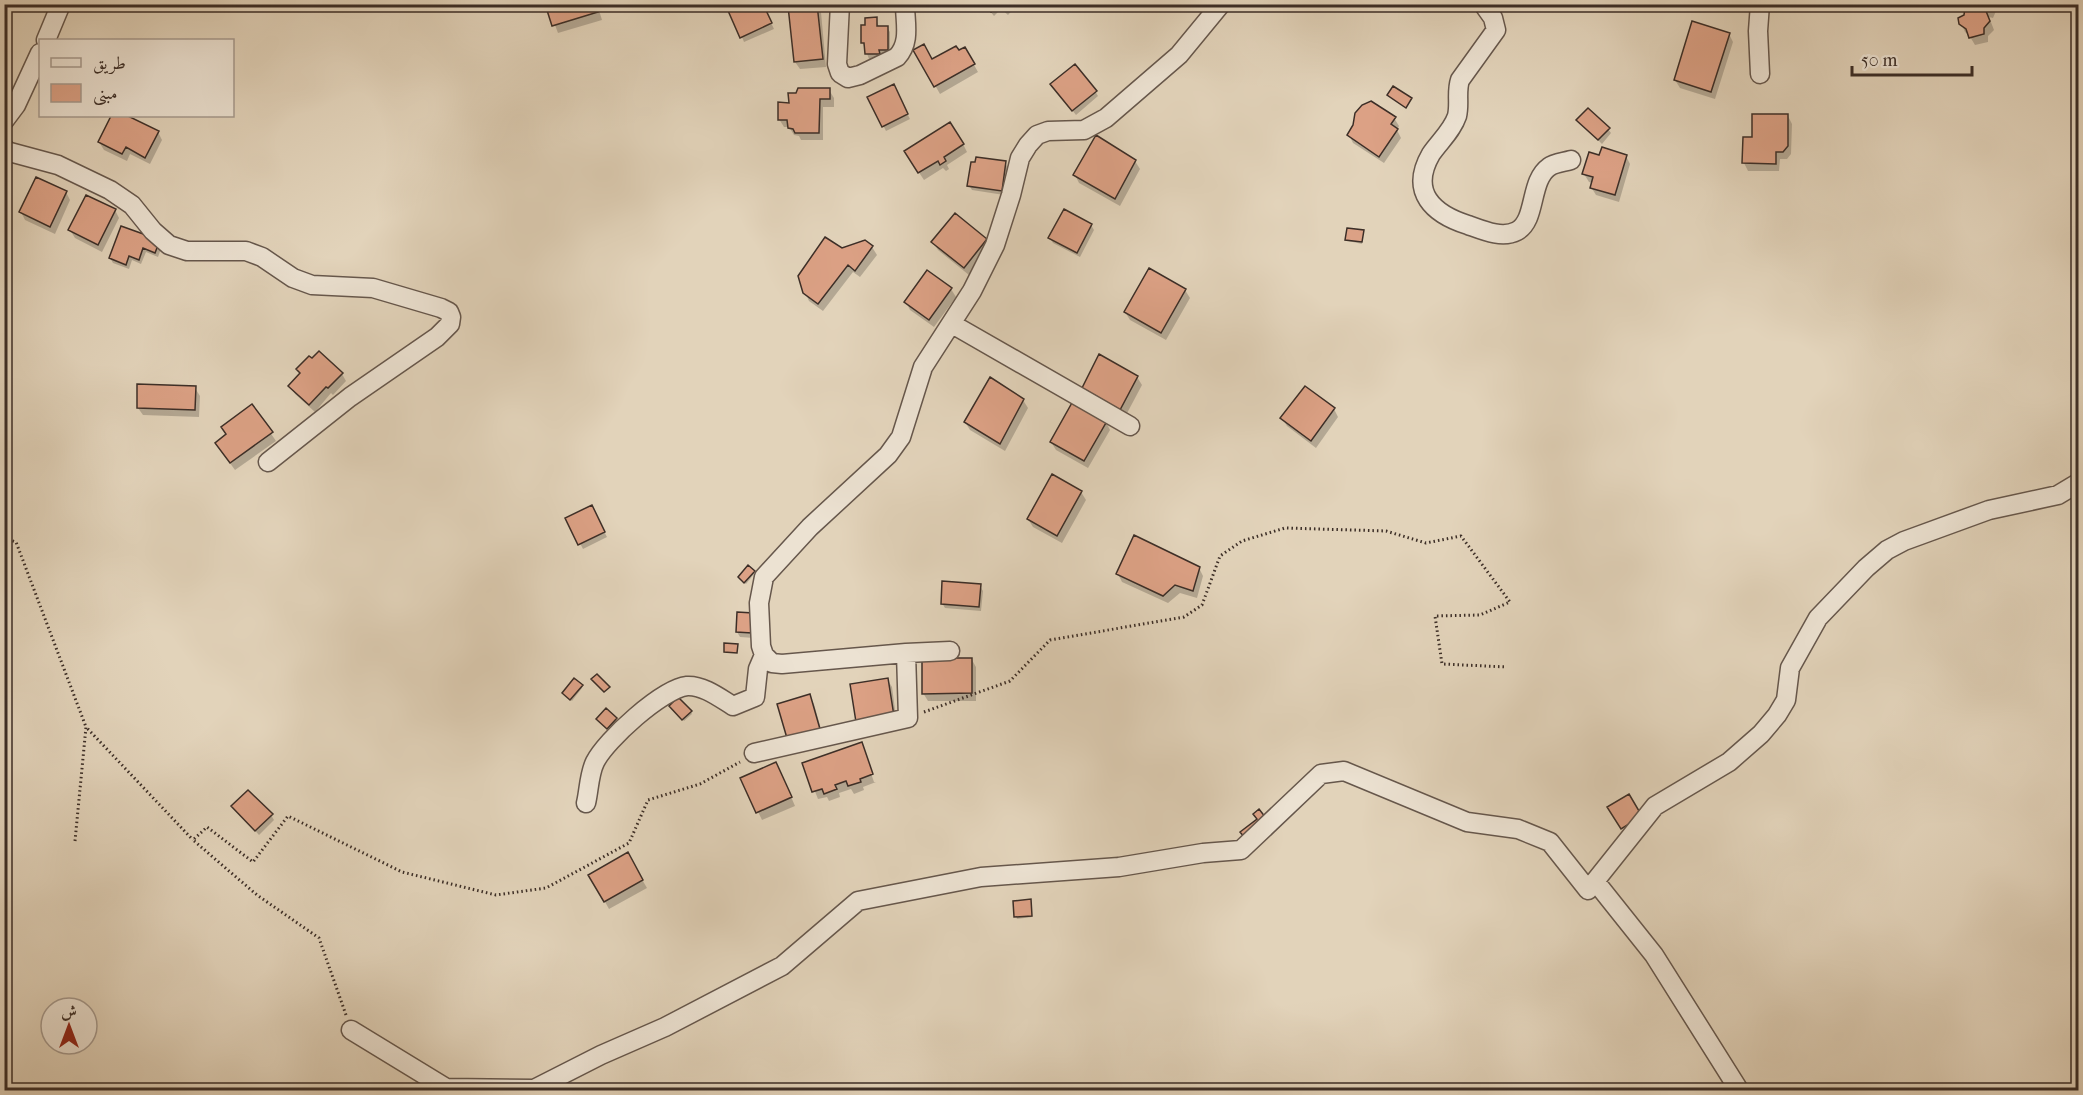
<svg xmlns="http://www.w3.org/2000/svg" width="2083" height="1095" font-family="'IM FELL French Canon',Amiri,serif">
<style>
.shadow{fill:#0003}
.building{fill:#dca185;stroke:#3c2e27;stroke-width:1.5}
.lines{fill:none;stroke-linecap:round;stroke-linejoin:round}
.minor-casing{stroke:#66574c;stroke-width:21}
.path{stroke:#3c2e27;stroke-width:3;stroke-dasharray:1.5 3;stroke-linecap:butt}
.minor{stroke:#ece2d2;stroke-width:18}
</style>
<rect width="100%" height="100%" fill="#e2d3ba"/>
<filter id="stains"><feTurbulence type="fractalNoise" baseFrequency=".00333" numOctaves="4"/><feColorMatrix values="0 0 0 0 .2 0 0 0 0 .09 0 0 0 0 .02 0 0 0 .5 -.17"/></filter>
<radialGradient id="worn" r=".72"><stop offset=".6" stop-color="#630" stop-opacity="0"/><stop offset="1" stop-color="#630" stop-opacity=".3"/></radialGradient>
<path class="shadow" d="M547,4H597L602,20L558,33Z
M762,4L774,29L744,42L742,37Z
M1018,4L1008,15L1001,9L994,16L985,5Z
M1963,4H2002L1999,12L1996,11L1993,18L1989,17L1994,30L1988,36V42L1975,45L1969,35L1965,32L1961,23L1966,12Z
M816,5L821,12L826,67L800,69L795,62Z
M876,19L879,27H887L890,32V55L881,58L869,59L863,43L862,27Z
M1729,34L1733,42L1715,99L1680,88L1675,80Z
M965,49L978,72L940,94L915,50L932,61Z
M893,86L910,119L886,131L869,98Z
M1055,89L1095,91L1098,96L1076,115Z
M829,90L834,98V107H823V140H801L799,136L794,135L789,127H784L779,119L790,104Z
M113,116H125L158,132L162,140L150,164L130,154L127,161L104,150L99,142Z
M1788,116L1792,124L1791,154L1787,159H1780L1779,171H1748L1744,163L1753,139Z
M1394,118L1399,126L1397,130L1401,138L1384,163L1353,143L1349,135Z
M1578,120L1608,129L1611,133L1602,144Z
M963,144L967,152L947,165L949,169L946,171L943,168L924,180L910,159Z
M1626,156L1630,164L1619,202L1596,195L1591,187L1593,183L1589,182L1584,174L1600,157Z
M1135,161L1140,169L1120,206L1079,183L1075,175Z
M1005,163L1008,168L1004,195L972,190L969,185Z
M66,192L70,200L55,234L25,220L21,212Z
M115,210L119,218L102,252L75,238L70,230Z
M1091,225L1094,230L1080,257L1053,243L1050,238Z
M122,228L162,246L158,257L146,252L141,264L132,260L129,269L113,263L110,258Z
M1363,232L1362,244L1348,241L1347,239Z
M986,240L991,248L969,275L938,250L933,242Z
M865,241L872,247L877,255L860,277L853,272L823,311L809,301L805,292L842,250Z
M951,289L956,297L934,327L910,310L906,302Z
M1185,290L1190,298L1166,340L1130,320L1125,312Z
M342,374L346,381L333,395L331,393L315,412L295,394L290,386Z
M1137,377L1142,385L1125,417L1088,396L1083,388Z
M991,379L1023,400L1028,408L1005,451L970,430L965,422Z
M195,388L200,396L199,417L143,415L138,408Z
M252,406L276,441L235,470L221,451Z
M1334,409L1338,417L1316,448L1287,426L1282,418Z
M1106,422L1110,430L1088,468L1056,450L1051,442Z
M1053,476L1081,492L1086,500L1062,543L1033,527L1028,519Z
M591,507L607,537L583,549L567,518Z
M1199,568L1203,576L1197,598L1180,593L1168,603L1122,582L1118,574Z
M753,572L754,574L746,584L740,579Z
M980,586L983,591L981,611L945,608L942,603Z
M752,615L754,638L740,637L737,632Z
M972,660L976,667V701H928L923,693Z
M887,679L892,687L897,724L861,729Z
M581,686L582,688L572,701L565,695Z
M809,696L814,704L825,743L795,752Z
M672,708L691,712L692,714L684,721Z
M616,719L617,721L609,730L599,721Z
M861,744L874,782H876L863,787L864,790L854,794L851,789L839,793L840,797L829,801L827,797L818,799L804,764Z
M780,771L795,806L762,820L742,779Z
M233,806L271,815L274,820L259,835Z
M627,854L647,888L609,909L590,875Z
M1031,903L1032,917L1017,919L1016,917Z"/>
<path class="building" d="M545,4H596L598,12L552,26Z
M730,4H763L772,23L740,38L726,6Z
M817,4L823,59L794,62L788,6Z
M1011,4L1005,11L998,5L991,12L983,5Z
M1961,4H1991L1989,11H1986L1990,21L1984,28V34L1969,38L1966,29L1959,24L1958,18L1964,15L1965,7Z
M877,17V26H888V50H879L880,54H865L864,43H861V25H865V18Z
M1692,21L1730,33L1711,92L1674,80Z
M924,44L932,59L956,46L959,50L965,47L975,64L934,87L913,50Z
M1075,64L1097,91L1072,111L1050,84Z
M894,84L908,114L882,127L867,97Z
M1393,86L1412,98L1406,108L1387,95Z
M798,88H830V99H820L819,133H795L793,129L788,128L787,120H778V102L789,103L788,93H796Z
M1371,101L1396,117L1391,124L1398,129L1379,157L1347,135L1353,125L1355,113L1362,105Z
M1588,108L1610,128L1598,140L1576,120Z
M1752,114H1788V146L1783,152H1776V164L1742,163L1743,137H1752Z
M111,116H128L159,131L145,158L126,147L122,154L98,142Z
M950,122L964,144L944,157L946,161L940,165L938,161L918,173L904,151Z
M1096,135L1136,160L1115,199L1073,175Z
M1602,147L1627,155L1615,195L1590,188L1593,177L1582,174L1589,152L1599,155Z
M976,157L1006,161L1002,191L967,186L971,162H975Z
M36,177L67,191L50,227L19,212Z
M86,195L116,209L98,245L68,230Z
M1064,209L1092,224L1077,253L1048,238Z
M955,213L987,239L964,268L931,242Z
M121,226L160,240L155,253L143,248L139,260L129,256L126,265L109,258Z
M1347,228L1364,230L1362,242L1345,240Z
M825,237L842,248L865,240L873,246L855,271L848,265L818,304L803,293L798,276Z
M1149,268L1186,289L1161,333L1124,312Z
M927,270L952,288L929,320L904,302Z
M319,351L343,373L328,388L326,387L309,405L288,386L300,373L296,369L309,356L312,358Z
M1099,354L1138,376L1120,410L1082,388Z
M990,377L1024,399L1000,444L964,422Z
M137,384L196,386L195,410L137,408Z
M1305,386L1335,408L1311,441L1280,418Z
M1073,401L1107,421L1084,461L1050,442Z
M252,404L273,432L230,463L215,443L226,434L221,427Z
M1052,474L1082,491L1057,536L1027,519Z
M592,505L605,532L578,545L565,518Z
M1134,535L1200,567L1193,591L1175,585L1163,596L1116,574Z
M748,565L755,571L744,583L738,577Z
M942,581L981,584L979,607L941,604Z
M737,612L753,613L752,633L736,632Z
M724,643L738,644L737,653L724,652Z
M922,658H972V693L922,694Z
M597,674L610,687L604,692L591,679Z
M574,678L583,685L570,700L562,693Z
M888,678L894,716L856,722L850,684Z
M810,694L822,736L789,745L777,704Z
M678,697L692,711L682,720L669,706Z
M606,708L617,718L607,729L596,719Z
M862,742L873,774L860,779L861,782L848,786L846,781L835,785L837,789L824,794L822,789L812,792L802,763Z
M776,762L792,797L756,813L740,778Z
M248,790L273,814L255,831L231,806Z
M1629,794L1642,816L1621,829L1607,807Z
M1259,809L1269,822L1246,839L1240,832L1257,819L1253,814Z
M628,852L643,880L604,902L588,875Z
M1031,899L1032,916L1014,917L1013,901Z"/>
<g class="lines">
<g class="minor-casing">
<path id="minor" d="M840,4L837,64L840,73L848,78L860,75L897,57C911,42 905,23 905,4
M1483,4L1493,18L1496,30L1460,80C1456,92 1460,104 1457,116C1452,131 1439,142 1431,154C1409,192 1433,214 1468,225C1482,230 1502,239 1517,231C1537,220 1529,181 1549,167C1554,163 1565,162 1571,160
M1760,4L1758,31L1760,74
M46,40L61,4
M4,121L16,105L40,53
M4,147L6,151L58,165L110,190L132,205L153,231L169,245L187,251H246L262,257L293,278L312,285L373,288L441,308L449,312L451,317L450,324L437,337L350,397L268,462
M952,324L1130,426
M950,651L906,653L782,664L772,663L764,655L761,646L759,603L764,577L810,527L888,455L901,437L923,367L972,291L995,245L1011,195L1020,158L1028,145L1037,135L1048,131L1084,130L1106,118L1179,55L1221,4
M754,753L908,718L906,653
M586,803C589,791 589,774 595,762C606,740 662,689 687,686C703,685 720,698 733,706L755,697L758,669L764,655
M1595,881L1654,955L1739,1090
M351,1030L446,1088L534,1089L601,1055L665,1027L782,966L858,901L981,877L1119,867L1203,853L1241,850L1321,774L1344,771L1467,822L1518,829L1550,842L1588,890L1655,806L1729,762L1761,734L1777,715L1786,700L1790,668L1818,618L1866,568L1887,550L1904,541L1989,510L2058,495L2078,483"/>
</g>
<path class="path" d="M4,538L16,542L86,727
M924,712L1010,681L1050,640L1184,617L1202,605L1220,556L1242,541L1285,528L1386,531L1426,543L1461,536L1510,602L1480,615L1435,616L1442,664L1507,667
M75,841L86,727L193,840
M346,1015L319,938L257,895L193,840L207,827L253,862L288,816L402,872L496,895L546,888L629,843L648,800L700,784L740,762"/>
<use href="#minor" class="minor"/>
</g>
<rect width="2083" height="1095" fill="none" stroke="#e2d3ba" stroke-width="24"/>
<rect x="6" y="6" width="2071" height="1083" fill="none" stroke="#3c2e27" stroke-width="3"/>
<rect x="12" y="12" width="2059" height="1071" fill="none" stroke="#3c2e27" stroke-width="1.5"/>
<rect x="39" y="39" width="195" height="78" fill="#ece2d2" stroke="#a69a8e" stroke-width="1.5"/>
<rect x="51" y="58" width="30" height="9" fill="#ece2d2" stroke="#a69a8e" stroke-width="1.5"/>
<text x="93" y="69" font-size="18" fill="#3c2e27">طريق</text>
<rect x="51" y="84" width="30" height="18" fill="#dca185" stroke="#a69a8e" stroke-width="1.5"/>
<text x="93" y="99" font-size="18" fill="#3c2e27">مبنى</text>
<g transform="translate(69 1026)"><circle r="28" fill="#ece2d2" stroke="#a69a8e" stroke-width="1.5"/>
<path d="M0-4.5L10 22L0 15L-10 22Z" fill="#8f2418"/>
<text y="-9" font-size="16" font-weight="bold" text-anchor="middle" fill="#3c2e27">ش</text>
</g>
<path d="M1852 66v9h120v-9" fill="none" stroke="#3c2e27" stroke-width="3"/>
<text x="1861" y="66" font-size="18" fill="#3c2e27" stroke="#ece2d2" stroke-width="4.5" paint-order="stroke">50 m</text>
<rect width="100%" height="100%" filter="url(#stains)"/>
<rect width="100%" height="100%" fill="url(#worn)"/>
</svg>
